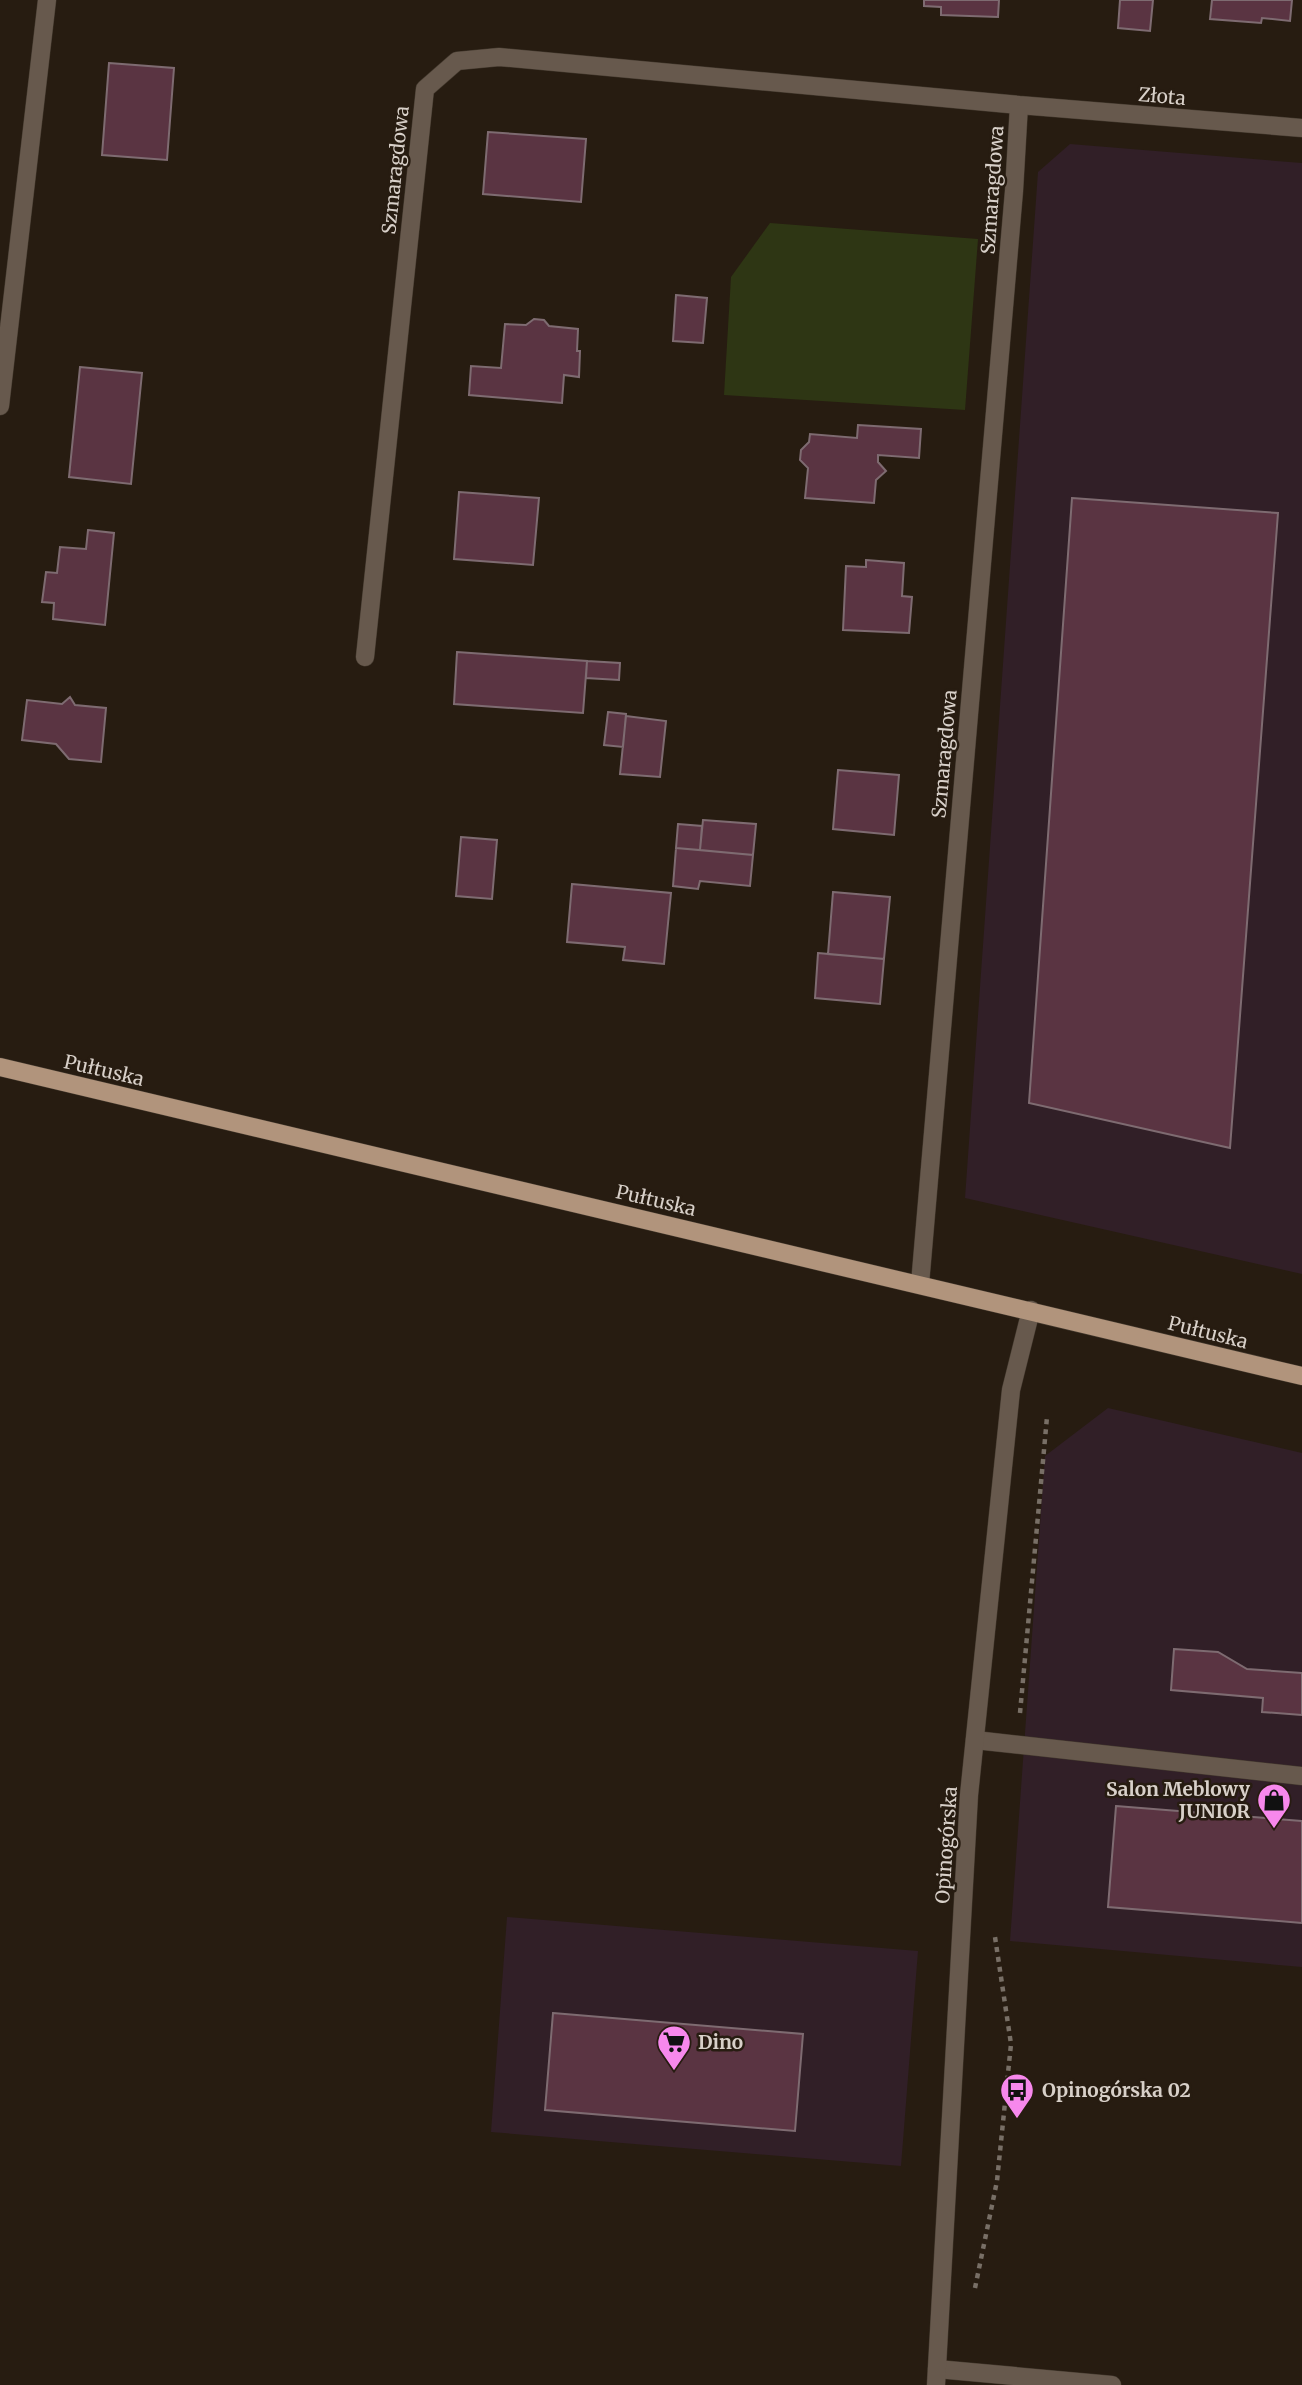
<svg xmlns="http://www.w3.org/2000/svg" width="1302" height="2385" font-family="Merriweather,serif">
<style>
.commercial{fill:#311f27}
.green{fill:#2e3614}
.building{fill:#5a3442;stroke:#7e6b71;stroke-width:2}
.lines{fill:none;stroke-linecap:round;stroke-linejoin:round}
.lane-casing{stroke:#43392e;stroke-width:19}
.street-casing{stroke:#43392e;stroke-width:19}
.primary-casing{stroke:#43392e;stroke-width:19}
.path{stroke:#786f66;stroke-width:4.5;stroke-dasharray:5 5;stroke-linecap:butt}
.lane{stroke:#67594d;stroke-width:18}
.street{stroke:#67594d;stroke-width:18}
.primary{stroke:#b1947c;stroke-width:18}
.labels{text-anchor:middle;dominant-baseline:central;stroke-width:5;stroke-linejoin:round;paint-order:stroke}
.street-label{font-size:19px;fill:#d8d0c9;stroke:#271c11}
.poi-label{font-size:19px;font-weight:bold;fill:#d8d0c9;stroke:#271c11;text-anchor:start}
</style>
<rect width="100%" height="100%" fill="#271c11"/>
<path class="commercial" d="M1070,144L1302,163V1274L965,1198L1038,172Z
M1108,1408L1302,1453V1967L1010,1941L1045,1456Z
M507,1917L918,1951L901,2166L491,2132Z"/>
<path class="green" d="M770,223L978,239L965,410L724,395L731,277Z"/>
<path class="building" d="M924,0H999L998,17L941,15V7L924,6Z
M1120,0H1153L1150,31L1118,28Z
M1212,0H1292L1290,21L1262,18L1261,23L1210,19Z
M109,63L174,68L167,160L102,155Z
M488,132L586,139L581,202L483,194Z
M676,295L707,298L703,343L673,341Z
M534,319L544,320L549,326L578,329L577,351H580L579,377L564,375L562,403L469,395L471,366L501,368L505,324L526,325Z
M80,367L142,373L131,484L69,477Z
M858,425L921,429L919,458L878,455V462L886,471L876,480L874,503L805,498L808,468L800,460L801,450L809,442L810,434L857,438Z
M459,492L539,498L533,565L454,559Z
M1072,498L1278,513L1230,1148L1029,1103Z
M88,530L114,533L105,625L53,619L54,603L42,602L46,572L57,573L60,547L86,549Z
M866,560L904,563L902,596L912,597L909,633L843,630L846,566L866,567Z
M457,652L587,661L583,713L454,704Z
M587,661L620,663L619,680L586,678Z
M70,697L75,705L106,708L101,762L69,759L56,744L22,740L27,700L62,704Z
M608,712L626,714L623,747L604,745Z
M626,716L666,721L660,777L620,774Z
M838,770L899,775L894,835L833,829Z
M703,820L756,824L753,855L700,850Z
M678,824L702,826L700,850L676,848Z
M461,837L497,840L492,899L456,896Z
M676,848L753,855L750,886L700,881L698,889L673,886Z
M572,884L671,893L664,964L623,960L625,947L567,942Z
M833,892L890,897L884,959L828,954Z
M818,953L884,959L880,1004L815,998Z
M1174,1649L1218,1652L1247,1669L1302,1673V1715L1262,1712L1263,1698L1171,1690Z
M1116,1806L1302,1821V1923L1108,1907Z
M553,2013L803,2034L795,2131L545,2110Z"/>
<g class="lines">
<g class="lane-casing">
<path id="lane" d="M975,1740L1302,1776
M937,2369L1112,2385"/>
</g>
<g class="street-casing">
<path id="street" d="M1019,105L1302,128
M0,406L47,0
M365,657L425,89L457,61L499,57L1019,105L1014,191L920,1284
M936,2385L969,1795L1011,1390L1031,1310"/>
</g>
<g class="primary-casing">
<path id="primary" d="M0,1067L1302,1376"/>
</g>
<path class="path" d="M1020,1713L1047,1417
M975,2288L997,2181L1011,2044L995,1937"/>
<use href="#lane" class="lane"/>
<use href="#street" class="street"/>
<use href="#primary" class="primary"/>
</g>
<defs>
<g id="shop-pin" transform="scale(1.75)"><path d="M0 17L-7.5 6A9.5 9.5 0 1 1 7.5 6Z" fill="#f788ec" stroke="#271c11"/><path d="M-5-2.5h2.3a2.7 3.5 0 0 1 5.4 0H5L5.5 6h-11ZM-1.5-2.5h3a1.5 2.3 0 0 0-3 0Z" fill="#111"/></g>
<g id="supermarket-pin" transform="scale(1.75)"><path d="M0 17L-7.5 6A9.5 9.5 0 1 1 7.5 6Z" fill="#f788ec" stroke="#271c11"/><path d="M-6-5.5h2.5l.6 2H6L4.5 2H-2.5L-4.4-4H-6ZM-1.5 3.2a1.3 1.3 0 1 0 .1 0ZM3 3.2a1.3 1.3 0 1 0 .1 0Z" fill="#111"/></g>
<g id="bus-pin" transform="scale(1.75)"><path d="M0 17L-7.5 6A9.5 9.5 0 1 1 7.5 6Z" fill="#f788ec" stroke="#271c11"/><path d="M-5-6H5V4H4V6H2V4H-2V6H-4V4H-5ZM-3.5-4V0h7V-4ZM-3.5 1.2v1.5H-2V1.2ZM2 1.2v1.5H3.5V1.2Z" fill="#111"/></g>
</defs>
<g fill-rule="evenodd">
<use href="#shop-pin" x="1274" y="1800"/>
<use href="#supermarket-pin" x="674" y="2042"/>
<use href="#bus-pin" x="1017" y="2090"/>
</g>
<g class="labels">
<g class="street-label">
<text transform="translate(1162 96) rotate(5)">Złota</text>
<text transform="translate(395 170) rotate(-84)">Szmaragdowa</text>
<text transform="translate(992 190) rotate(-86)">Szmaragdowa</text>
<text transform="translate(944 754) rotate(-85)">Szmaragdowa</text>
<text transform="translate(104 1070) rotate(13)">Pułtuska</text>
<text transform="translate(656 1200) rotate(13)">Pułtuska</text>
<text transform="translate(1208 1332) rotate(14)">Pułtuska</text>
<text transform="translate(946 1845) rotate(-86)">Opinogórska</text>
</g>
<g class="poi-label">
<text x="1250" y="1789" text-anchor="end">Salon Meblowy<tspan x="1250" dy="22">JUNIOR</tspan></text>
<text x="698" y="2042">Dino</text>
<text x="1042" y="2090">Opinogórska 02</text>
</g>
</g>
</svg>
